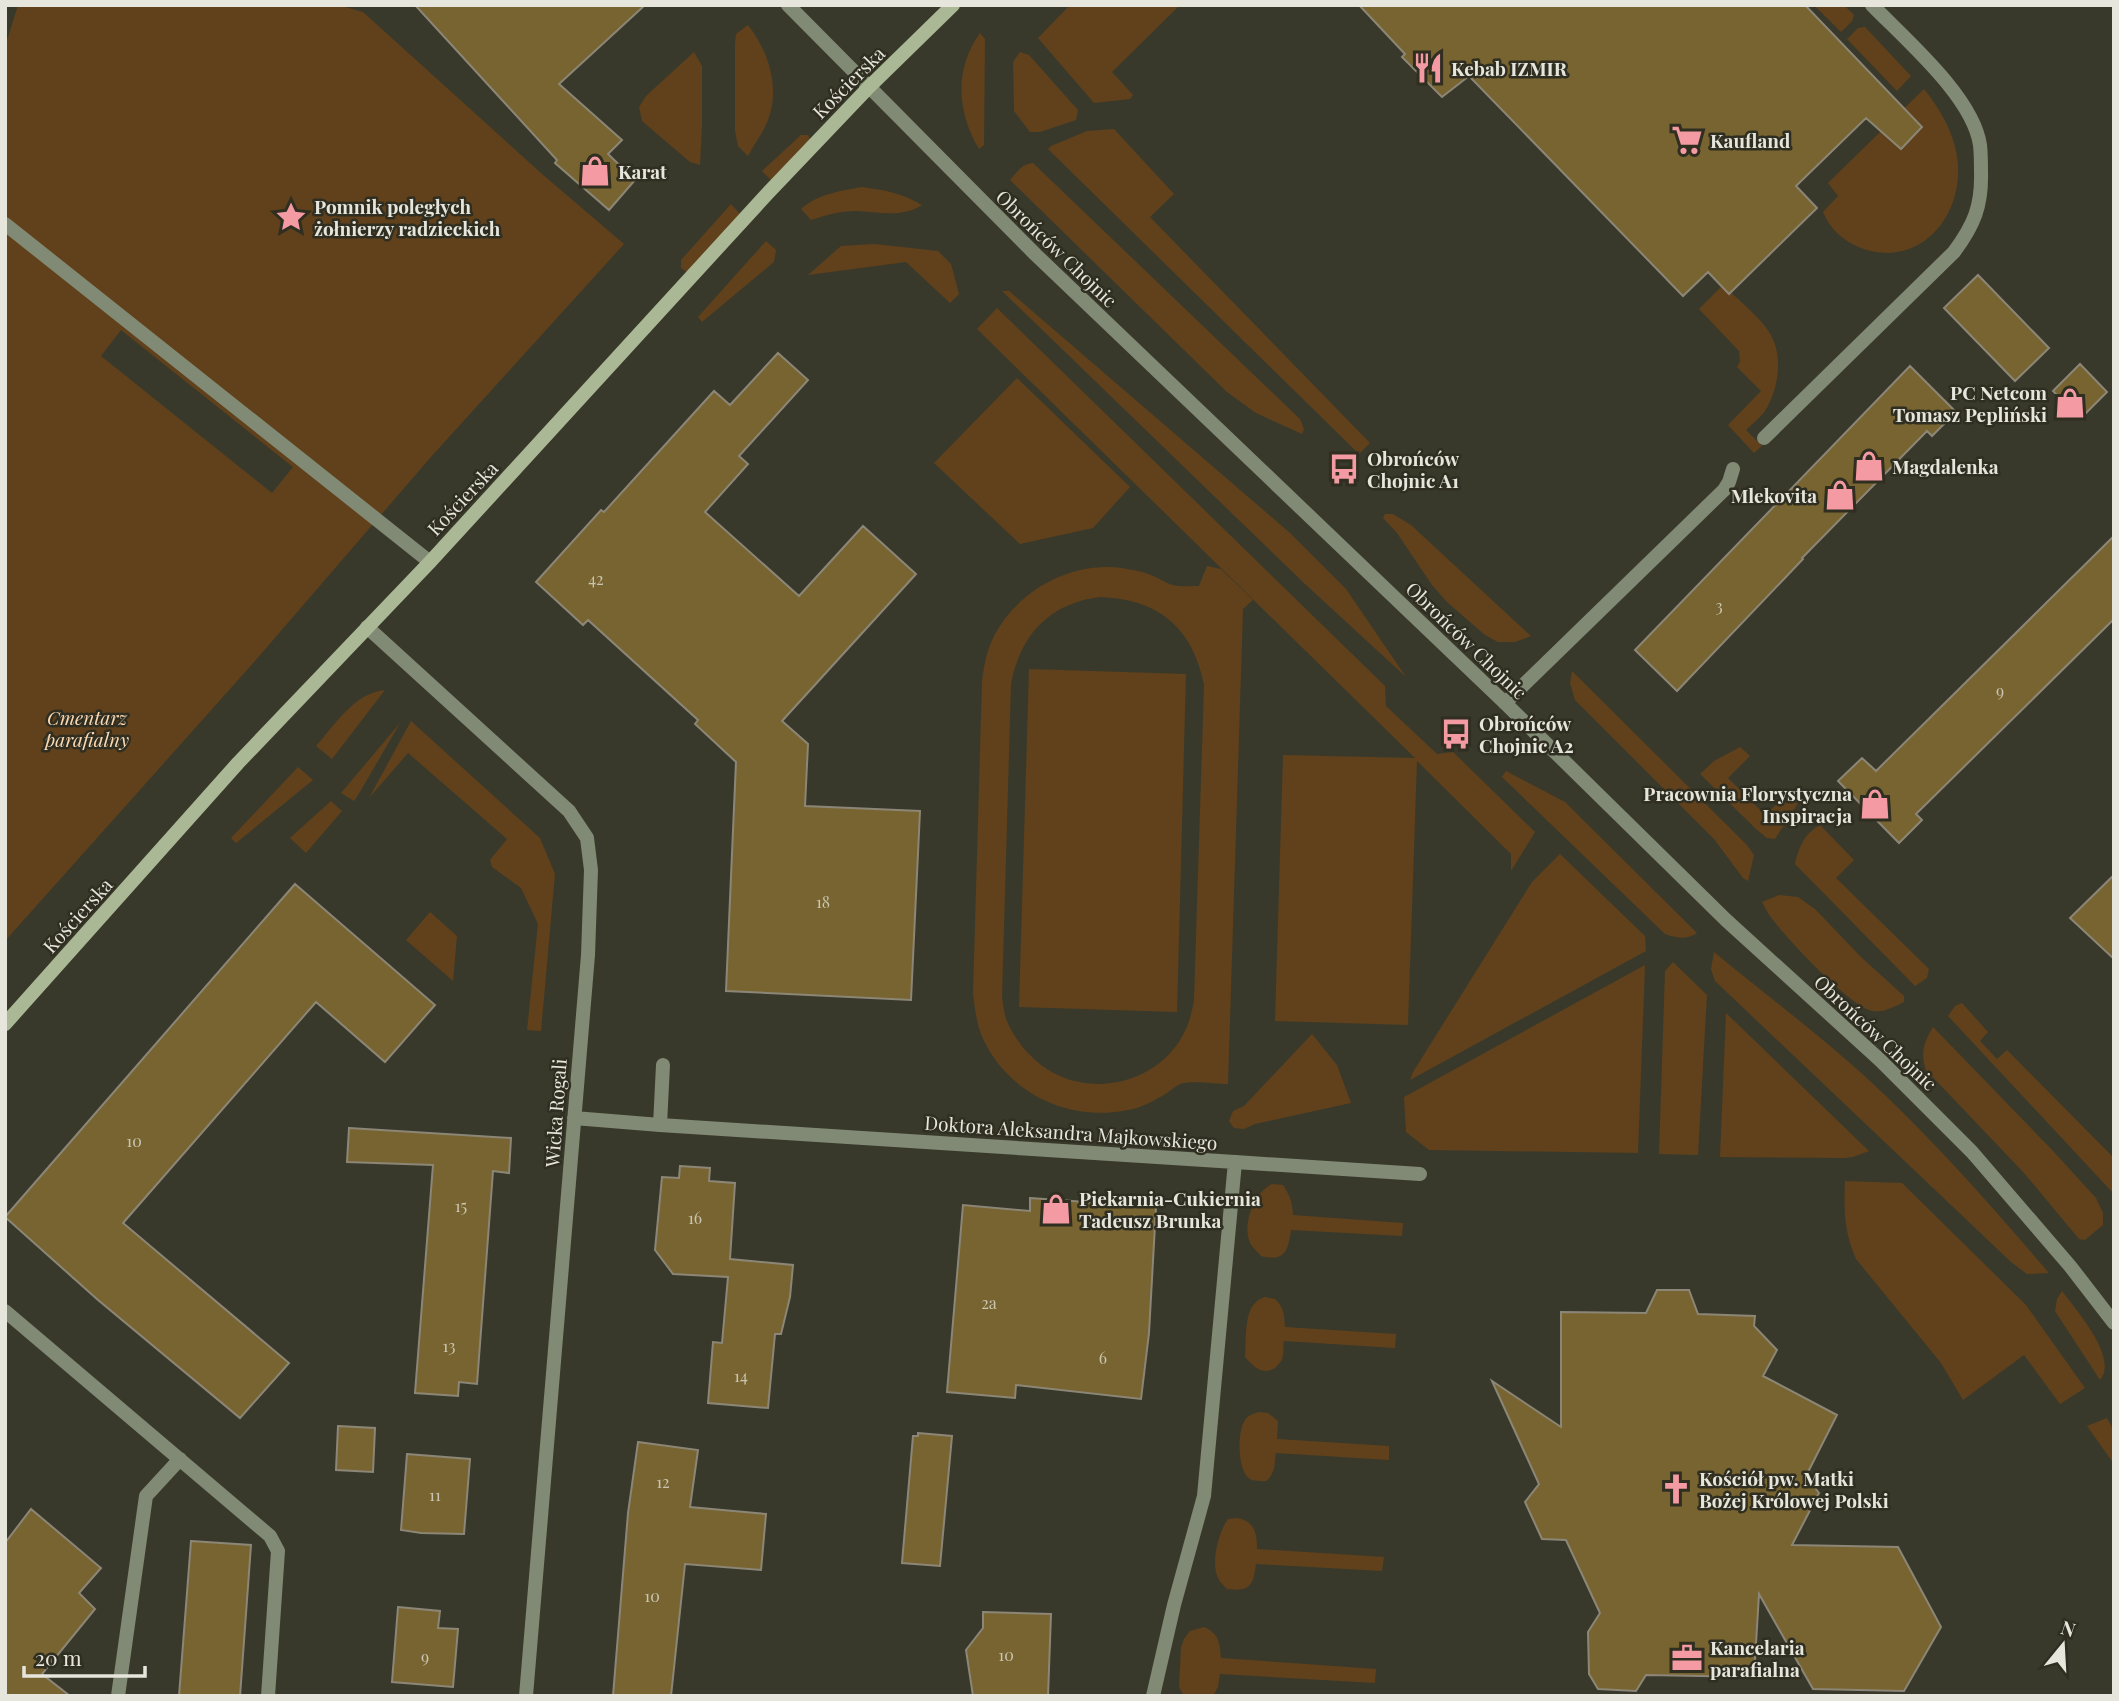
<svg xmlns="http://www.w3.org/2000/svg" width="2119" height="1701" font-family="'Playfair Display',serif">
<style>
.green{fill:#60411b;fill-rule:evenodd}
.building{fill:#786430;stroke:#8c8677;stroke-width:2}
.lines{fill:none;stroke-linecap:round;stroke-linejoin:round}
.service{stroke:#818a74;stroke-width:14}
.minor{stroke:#818a74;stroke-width:14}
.tertiary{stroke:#818a74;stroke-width:14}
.secondary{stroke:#aab895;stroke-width:14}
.labels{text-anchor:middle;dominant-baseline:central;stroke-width:5;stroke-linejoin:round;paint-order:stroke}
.number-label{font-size:16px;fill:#cac6b2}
.poi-label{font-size:19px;font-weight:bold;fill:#e6e6dd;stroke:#2f2e21;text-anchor:start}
.street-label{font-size:19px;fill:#e6e6dd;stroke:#2f2e21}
.park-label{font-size:19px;font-style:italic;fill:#fbd9b3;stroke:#2f2e21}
</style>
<rect width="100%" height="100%" fill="#39392b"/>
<path class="green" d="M18,5H338L363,12L542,174L624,244L430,458L255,661L5,941V47ZM121,330L293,467L272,493L101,356Z
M1070,5H1180L1112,72L1133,95L1130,99L1094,103L1038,38Z
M1814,5H1844L1854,15L1852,21L1841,32Z
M748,25C770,53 782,93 765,127C760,137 753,146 748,156L738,146L735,131V43L736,34Z
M1865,27L1911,76L1897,91L1847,39L1858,28Z
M980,33L985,39L984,145L979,149C957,112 954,69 980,33Z
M694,52L702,66V126L700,165L690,162L642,121L639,107L646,96Z
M1020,52L1029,55L1078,110L1076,120L1040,132H1030L1014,111L1013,62Z
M1924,89C1940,109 1953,131 1957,156C1966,214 1921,270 1861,248C1843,241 1830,229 1823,212L1838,196L1828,183Z
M1114,129L1174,194L1150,217L1370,443L1359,454L1048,149L1051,146L1087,131Z
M801,135H808L811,141L774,183L762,171Z
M1033,163L1300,419L1304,429L1302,434L1256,413L1227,392L1010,180C1017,172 1022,164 1033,163Z
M862,187C884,190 902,193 922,205C902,218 878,212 856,211C840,211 826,215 811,220L801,209C818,194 840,191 862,187Z
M731,204L741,215L687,272L681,268V260Z
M766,241L776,250L774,262L702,322L698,317Z
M875,244L938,251L951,264L959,294L950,303L906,262L808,275L841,246Z
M1723,285C1736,298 1761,318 1769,332C1784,355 1779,388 1765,411C1760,418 1752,424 1746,430L1762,446L1754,453L1728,425L1761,391L1737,367L1740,362L1739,351L1699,309Z
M1002,291H1009L1290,533L1346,589L1406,677L1305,584Z
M997,308L1385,686L1386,706L1437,754L1453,752L1535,832L1511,871V854L1417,761L1408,1025L1275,1021L1283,755L1415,758L977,329Z
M1017,378L1130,487L1093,528L1020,544L934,463Z
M1385,514H1393L1411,525L1531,636L1515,642H1498L1485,635L1447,602L1432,585L1397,533L1383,518Z
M1207,566L1221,569L1253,600L1243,609L1228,1084C1217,1084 1190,1080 1180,1084C1176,1086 1171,1090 1167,1093C1155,1100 1142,1108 1128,1110C1070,1122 1011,1095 984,1041C977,1027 975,1010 973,994L982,681C984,665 987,649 995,634C1019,590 1071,561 1122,568C1132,570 1143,571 1153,576C1159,578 1166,583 1172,585C1180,587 1191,586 1199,586ZM1100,597C1159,599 1193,628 1204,685L1194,1000C1192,1011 1190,1021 1185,1031C1157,1090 1074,1102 1030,1055C1020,1045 1011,1032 1006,1019C1004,1012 1003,1004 1002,997L1011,684C1020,635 1050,603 1100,597Z
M1029,669L1186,674L1177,1012L1019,1007Z
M1572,671L1747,845L1754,855L1748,881L1743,878L1714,839L1575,700L1570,683Z
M385,690L332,759L316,746C335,725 354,693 385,690Z
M411,721L540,838L555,874L541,1031L527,1030L538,924L521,888L492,867L490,860L507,839L408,753L369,798Z
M400,723L357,797L354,801L341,793Z
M1740,747L1750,756L1728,778L1765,815L1788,794L1798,803L1775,839L1767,838L1756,829L1700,774L1714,761Z
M298,767L313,780L236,843L231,838Z
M1506,771L1565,802L1697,933C1687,940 1676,938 1665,934L1502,777Z
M331,801L342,811L306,853L290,838Z
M1820,825L1854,860L1836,878L1929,969L1927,978L1915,986L1795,864C1799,847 1804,834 1820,825Z
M1560,854L1645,936L1646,951L1410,1080L1413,1072L1532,882Z
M1779,895L1798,897L1815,909L1861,957L1904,996V1002C1895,1006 1884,1013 1873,1011C1851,1008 1784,936 1770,916C1767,912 1765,907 1762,902Z
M430,912L457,936L453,981L406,940Z
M1714,952C1772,1000 1832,1044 1886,1096C1944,1152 1997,1212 2049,1273L2027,1274L2011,1262L1715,981L1711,969Z
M1673,962L1707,995L1698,1155L1659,1154L1665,971Z
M1645,965L1638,1153L1429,1150L1406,1132L1404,1097Z
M1962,1003L1988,1032L1980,1041L1997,1059L2007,1050L2114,1158V1194L1948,1016L1955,1006Z
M1726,1013L1869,1151L1853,1157L1845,1158L1720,1157Z
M1933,1027L2054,1152L2096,1198L2103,1213V1225L2085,1240L2079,1239L2024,1173L1926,1070C1920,1053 1924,1042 1933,1027Z
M1312,1034L1337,1065L1351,1103L1255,1124L1244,1129L1234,1128L1229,1121L1233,1111L1244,1106Z
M1845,1181L1902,1183L2026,1305L2085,1388L2060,1404L2024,1355L1963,1400L1941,1363L1856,1259C1844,1231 1844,1212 1845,1181Z
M1272,1184L1283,1185C1291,1198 1292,1201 1293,1215L1403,1223L1402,1236L1291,1230C1288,1251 1285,1262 1261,1256C1258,1252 1252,1247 1250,1243C1242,1224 1254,1193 1272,1184Z
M2062,1291C2076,1310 2119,1358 2100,1380L2055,1311L2057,1299Z
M1265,1297L1275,1299C1285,1309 1284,1315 1285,1327L1396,1334L1395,1348L1284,1341C1283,1346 1284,1354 1282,1359C1281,1362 1277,1366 1275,1368C1262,1376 1253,1366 1245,1357C1247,1338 1242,1303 1265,1297Z
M1259,1412L1268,1413L1278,1421L1277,1439L1389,1446V1460L1276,1453C1274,1464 1276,1473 1266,1481C1261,1481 1254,1481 1250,1479C1237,1471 1237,1431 1245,1420C1248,1415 1253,1414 1259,1412Z
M2107,1418L2114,1431V1464L2087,1426Z
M1237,1518C1255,1521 1257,1534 1257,1549L1384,1557L1382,1571L1256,1564C1253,1585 1251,1592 1227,1589C1224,1586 1221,1583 1219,1580C1210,1565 1218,1533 1228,1519Z
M1204,1627C1219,1633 1220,1644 1221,1658L1376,1669L1375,1683L1220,1674L1218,1687L1213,1696H1184L1179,1687L1181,1647L1184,1639L1190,1631Z"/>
<path class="building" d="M415,5H645L559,84L622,140L608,154L635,180L609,210L555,163L557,160Z
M1359,5H1805L1922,127L1901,149L1866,118L1796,186L1817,208L1729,294L1708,272L1683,296L1469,76L1442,97L1402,57L1405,54Z
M1978,275L2049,348L2015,381L1944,308Z
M778,353L808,380L739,456L748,464L705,512L799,596L863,526L916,574L782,721L808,744L805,806L920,811L911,1000L726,991L736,762L695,724L698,720L588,620L583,625L536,582L601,510L604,512L714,391L730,405Z
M2080,364L2107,392L2081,418L2053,391Z
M1910,366L1956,412L1932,436L1927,431L1802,558L1803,559L1677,691L1635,650Z
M2114,536V619L1916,814L1922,820L1899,843L1838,781L1862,758L1876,771Z
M2114,875V959L2070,918Z
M295,884L435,1005L385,1062L316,1002L123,1223L289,1363L240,1418L98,1300L5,1217Z
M349,1128L511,1138L509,1173L493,1171L477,1384L459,1382L458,1396L415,1393L433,1165L347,1162Z
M680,1166L710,1168L709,1181L735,1183L730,1259L793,1265L790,1297L781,1334H775L768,1408L708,1403L713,1342L722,1343L728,1277L673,1274L655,1250L662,1177L679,1178Z
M1030,1198L1156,1207L1149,1333L1141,1399L1016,1385L1015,1398L947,1392L963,1205L1030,1211Z
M1657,1290H1689L1698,1314L1755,1316L1754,1326L1777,1350L1763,1376L1837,1415L1806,1476L1819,1493L1792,1545L1898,1547L1941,1627L1904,1691L1813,1689L1759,1594L1754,1677L1646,1675L1636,1691L1598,1689L1589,1674L1588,1632L1600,1613L1566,1540L1542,1539L1525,1502L1539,1484L1492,1381L1561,1427V1312L1646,1313Z
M338,1426L375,1428L373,1472L336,1470Z
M918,1433L952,1436L940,1566L902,1563L913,1436H918Z
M638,1442L698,1450L690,1507L766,1514L761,1570L685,1564L671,1696H613L628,1513Z
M407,1454L470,1459L464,1534L421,1533L401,1530Z
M31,1509L101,1568L79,1593L95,1609L42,1674L70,1696H5V1543Z
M191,1541L251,1545L240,1696H179Z
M398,1607L440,1611L438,1628L458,1629L453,1687L392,1682Z
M983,1612L1051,1614L1048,1696H973L966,1650L983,1628Z"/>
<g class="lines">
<path class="service" d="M1764,438L1954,252C1974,225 1982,206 1981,172C1981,164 1981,154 1980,145C1973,97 1906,40 1872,5
M1505,703L1724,490L1729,482L1733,469
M660,1125L663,1065
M1235,1162L1420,1174
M5,1311L270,1536L278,1551L268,1696
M118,1696L146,1496L180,1459"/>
<path class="minor" d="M5,224L430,562
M367,627L569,811L587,838L591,870L588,955L526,1696
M574,1118L660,1125L1235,1162L1204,1496L1174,1605L1153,1696"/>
<path class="tertiary" d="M788,5L1036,255L1505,703L1726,920L1880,1060L1972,1152L2070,1266L2114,1323"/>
<path class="secondary" d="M5,1024L238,763L430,562L767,194L869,87L953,5"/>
</g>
<defs>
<g id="restaurant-bare" transform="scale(2.415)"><path d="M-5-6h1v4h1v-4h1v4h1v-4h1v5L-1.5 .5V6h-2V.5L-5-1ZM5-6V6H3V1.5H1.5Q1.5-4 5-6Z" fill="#f49aa2" stroke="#2f2e21" stroke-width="2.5" paint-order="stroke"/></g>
<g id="supermarket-bare" transform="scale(2.415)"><path d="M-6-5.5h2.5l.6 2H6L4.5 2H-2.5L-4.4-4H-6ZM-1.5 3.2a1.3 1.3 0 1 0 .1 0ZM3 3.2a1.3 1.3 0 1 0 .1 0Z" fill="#f49aa2" stroke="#2f2e21" stroke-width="2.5" paint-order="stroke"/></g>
<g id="shop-bare" transform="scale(2.415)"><path d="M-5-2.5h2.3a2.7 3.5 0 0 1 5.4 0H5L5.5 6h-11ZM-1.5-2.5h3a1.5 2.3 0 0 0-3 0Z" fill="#f49aa2" stroke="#2f2e21" stroke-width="2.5" paint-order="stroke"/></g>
<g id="sight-bare" transform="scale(2.415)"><path d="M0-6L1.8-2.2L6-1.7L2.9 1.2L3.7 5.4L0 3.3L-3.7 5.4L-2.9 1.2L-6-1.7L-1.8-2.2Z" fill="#f49aa2" stroke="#2f2e21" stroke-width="2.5" paint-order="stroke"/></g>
<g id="bus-bare" transform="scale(2.415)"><path d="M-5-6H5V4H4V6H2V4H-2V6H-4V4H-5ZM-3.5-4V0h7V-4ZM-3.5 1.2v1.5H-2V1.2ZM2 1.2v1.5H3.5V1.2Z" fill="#f49aa2" stroke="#2f2e21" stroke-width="2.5" paint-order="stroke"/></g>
<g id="church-bare" transform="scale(2.415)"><path d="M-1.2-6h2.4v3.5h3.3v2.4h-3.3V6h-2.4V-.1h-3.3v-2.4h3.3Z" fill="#f49aa2" stroke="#2f2e21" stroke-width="2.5" paint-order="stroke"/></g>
<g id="office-bare" transform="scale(2.415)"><path d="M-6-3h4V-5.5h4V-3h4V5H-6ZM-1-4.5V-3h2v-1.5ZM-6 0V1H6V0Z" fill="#f49aa2" stroke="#2f2e21" stroke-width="2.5" paint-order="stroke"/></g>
</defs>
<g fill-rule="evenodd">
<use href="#restaurant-bare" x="1428" y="68"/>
<use href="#supermarket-bare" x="1687" y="140"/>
<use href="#shop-bare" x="595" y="171"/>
<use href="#sight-bare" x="291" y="217"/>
<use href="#shop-bare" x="2070" y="403"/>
<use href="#shop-bare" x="1869" y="466"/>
<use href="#bus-bare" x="1344" y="469"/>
<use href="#shop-bare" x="1840" y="495"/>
<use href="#bus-bare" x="1456" y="734"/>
<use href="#shop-bare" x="1875" y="804"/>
<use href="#shop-bare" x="1056" y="1209"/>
<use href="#church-bare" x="1676" y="1489"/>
<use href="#office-bare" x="1687" y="1658"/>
</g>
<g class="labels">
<g class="number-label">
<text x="596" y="578">42</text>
<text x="1719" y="605">3</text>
<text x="2000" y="690">9</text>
<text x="823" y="901">18</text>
<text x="134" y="1140">10</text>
<text x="461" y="1205">15</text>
<text x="695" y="1217">16</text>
<text x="989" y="1302">2a</text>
<text x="449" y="1345">13</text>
<text x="1103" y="1357">6</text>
<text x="741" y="1375">14</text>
<text x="663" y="1481">12</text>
<text x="435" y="1494">11</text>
<text x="652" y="1595">10</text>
<text x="1006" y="1654">10</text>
<text x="425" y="1656">9</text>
</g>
<g class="poi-label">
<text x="1451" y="68">Kebab IZMIR</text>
<text x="1710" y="140">Kaufland</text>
<text x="618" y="171">Karat</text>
<text x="314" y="206">Pomnik poległych<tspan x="314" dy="22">żołnierzy radzieckich</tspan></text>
<text x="2047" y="392" text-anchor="end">PC Netcom<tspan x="2047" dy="22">Tomasz Pepliński</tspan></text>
<text x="1367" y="458">Obrońców<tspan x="1367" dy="22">Chojnic A1</tspan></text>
<text x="1892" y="466">Magdalenka</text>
<text x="1817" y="495" text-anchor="end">Mlekovita</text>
<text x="1479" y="723">Obrońców<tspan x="1479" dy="22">Chojnic A2</tspan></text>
<text x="1852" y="793" text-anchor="end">Pracownia Florystyczna<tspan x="1852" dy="22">Inspiracja</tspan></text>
<text x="1079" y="1198">Piekarnia-Cukiernia<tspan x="1079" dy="22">Tadeusz Brunka</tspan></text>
<text x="1699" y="1478">Kościół pw. Matki<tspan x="1699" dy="22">Bożej Królowej Polski</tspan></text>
<text x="1710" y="1647">Kancelaria<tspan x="1710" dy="22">parafialna</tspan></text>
</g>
<g class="street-label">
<text transform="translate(848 82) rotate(-45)">Kościerska</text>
<text transform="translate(1057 248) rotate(44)">Obrońców Chojnic</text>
<text transform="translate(462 498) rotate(-47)">Kościerska</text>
<text transform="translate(1467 640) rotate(44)">Obrońców Chojnic</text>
<text transform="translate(77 915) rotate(-48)">Kościerska</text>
<text transform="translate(1876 1032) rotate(43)">Obrońców Chojnic</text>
<text transform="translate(555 1113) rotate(-86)">Wicka Rogali</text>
<text transform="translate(1071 1132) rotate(4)">Doktora Aleksandra Majkowskiego</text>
</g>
<g class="park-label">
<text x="87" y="717">Cmentarz<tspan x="87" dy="22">parafialny</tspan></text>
</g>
</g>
<rect width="2119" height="1701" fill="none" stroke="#e6e6dd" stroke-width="14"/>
<g transform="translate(2063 1645) rotate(18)" stroke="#2f2e21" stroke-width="5" paint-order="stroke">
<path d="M0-5L12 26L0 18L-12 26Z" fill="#e6e6dd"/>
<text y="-10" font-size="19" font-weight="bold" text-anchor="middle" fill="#e6e6dd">N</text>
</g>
<path d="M24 1666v10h121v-10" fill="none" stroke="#e6e6dd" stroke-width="3.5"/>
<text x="35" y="1666" font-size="21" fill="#e6e6dd" stroke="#2f2e21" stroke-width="5" paint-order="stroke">20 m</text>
</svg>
